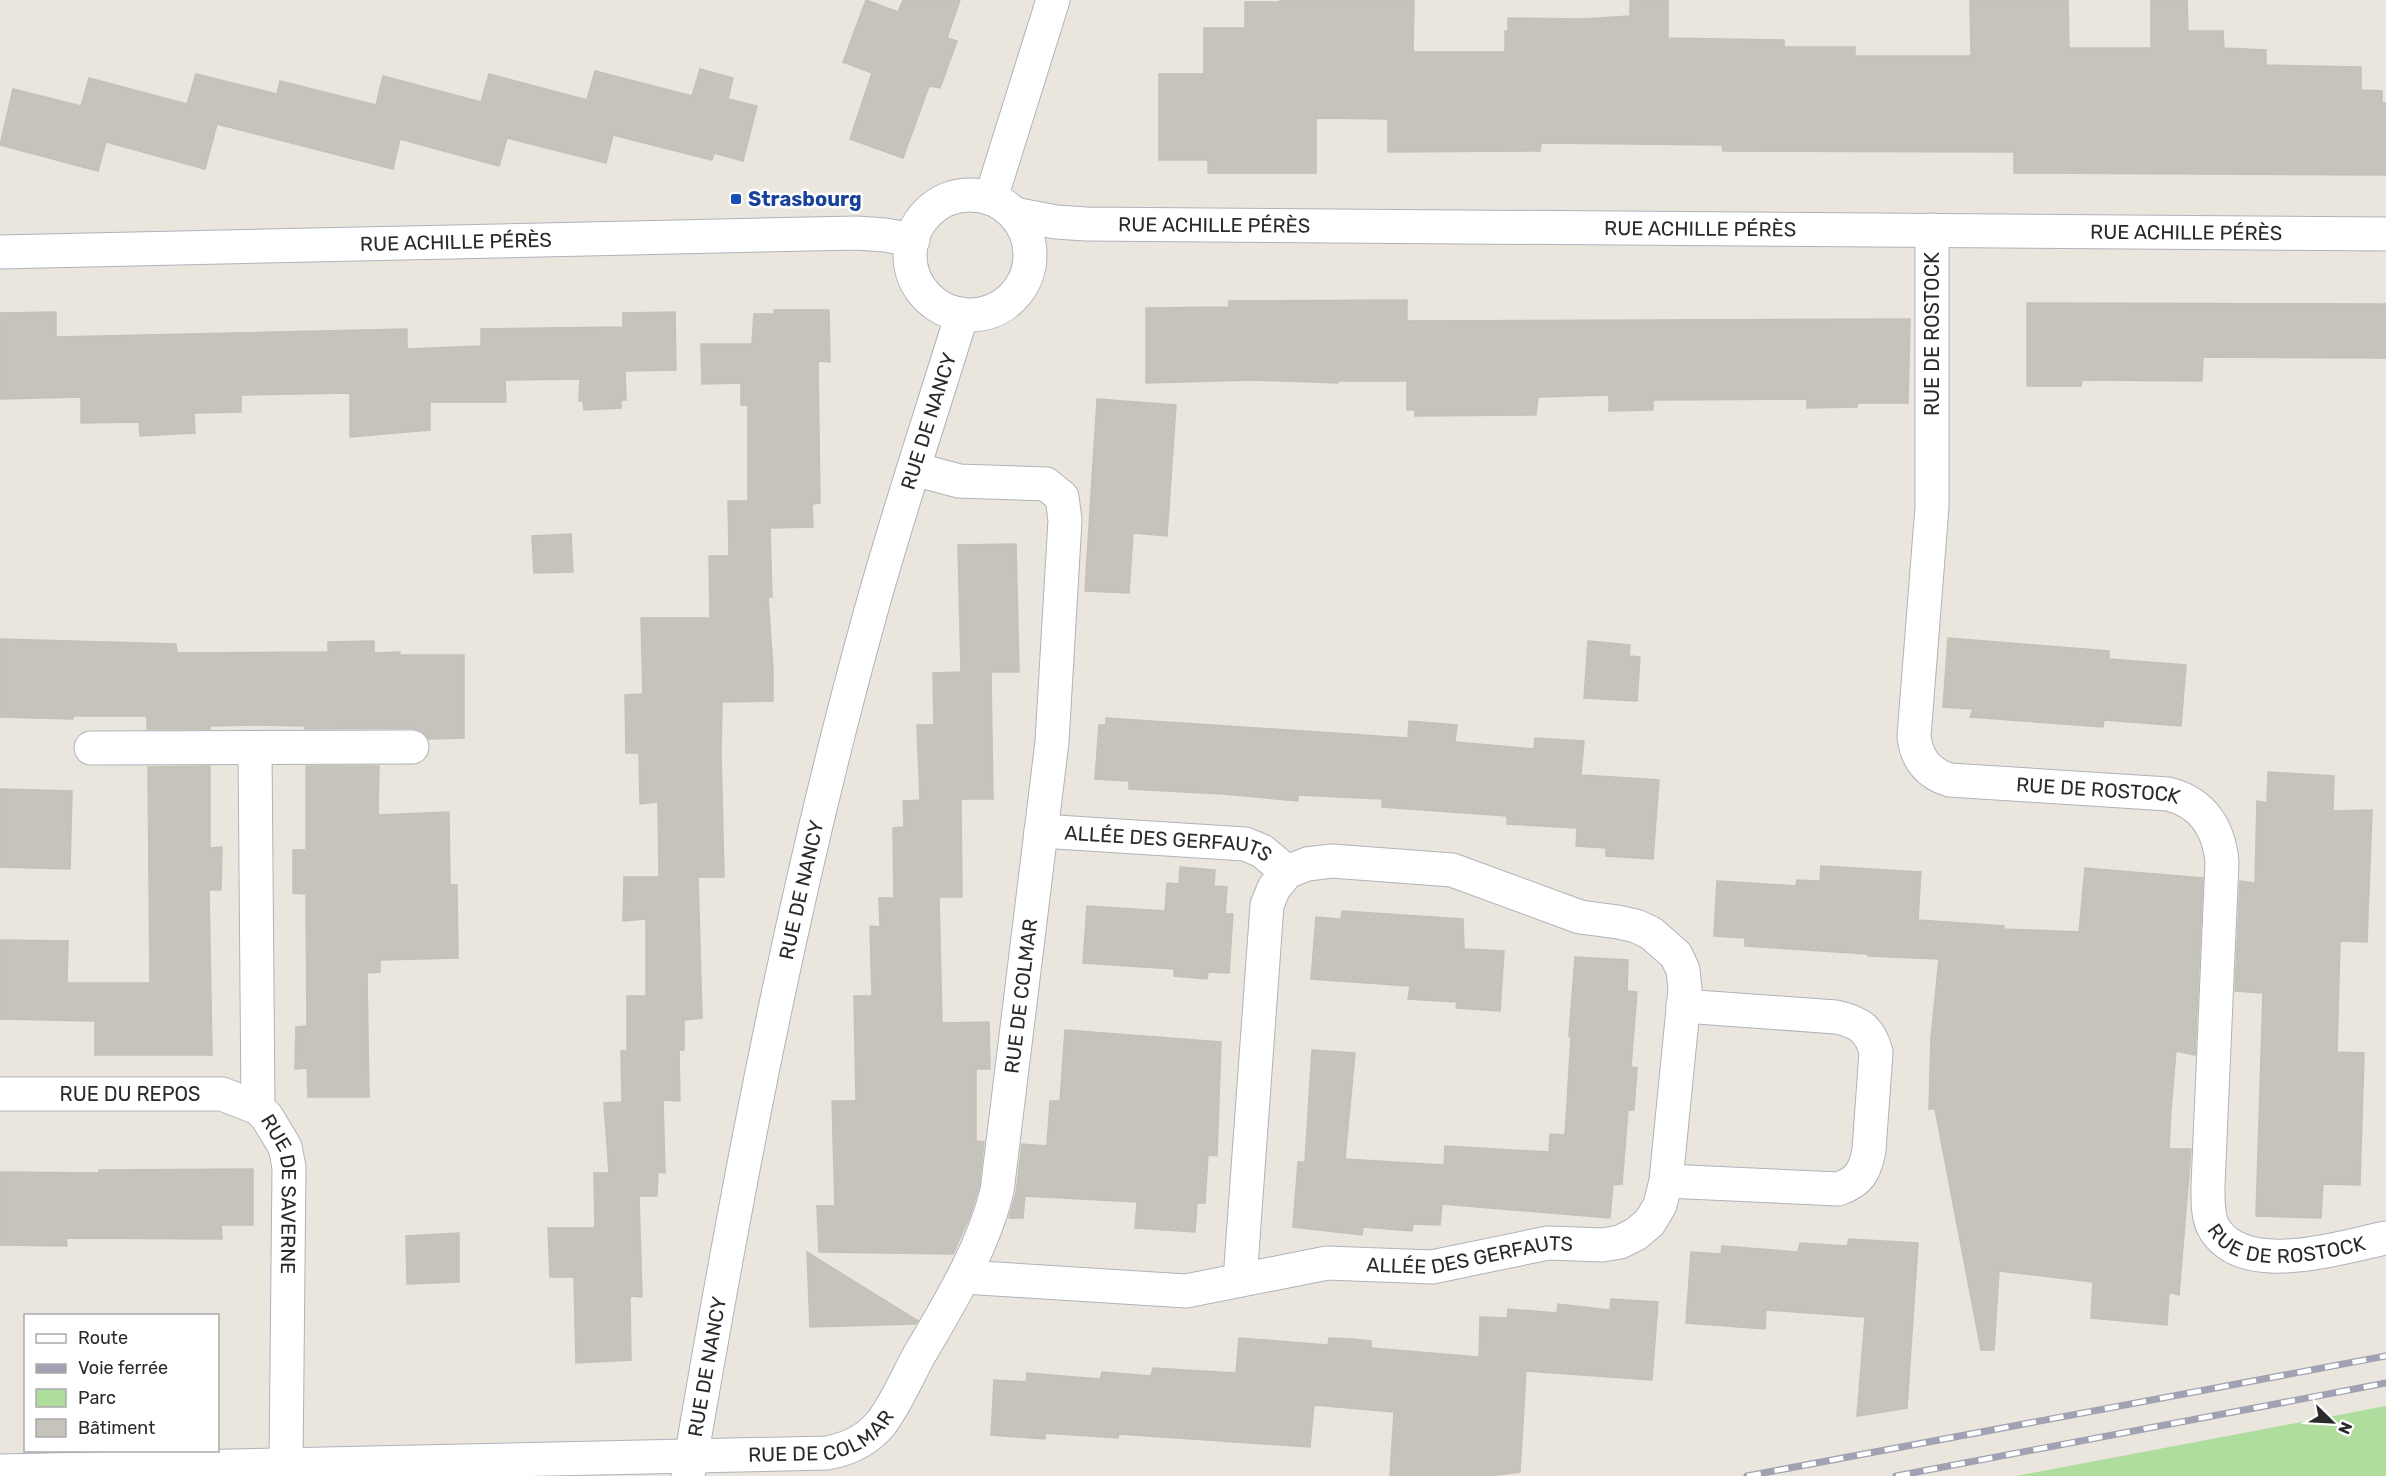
<svg xmlns="http://www.w3.org/2000/svg" width="2386" height="1476" font-family="Rubik,sans-serif">
<style>
.green{fill:#aedd9e}
.building{fill:#c6c2bc;stroke:#c6c1b7;stroke-width:1.5}
.lines{fill:none;stroke-linecap:round;stroke-linejoin:round}
.minor-casing{stroke:#b0b2bc;stroke-width:35}
.tertiary-casing{stroke:#b0b2bc;stroke-width:35}
.minor{stroke:#fff;stroke-width:33}
.tertiary{stroke:#fff;stroke-width:33}
.rail-casing{stroke:#a0a1b2;stroke-width:7}
.rail{stroke:#fff;stroke-width:4.5;stroke-dasharray:14;stroke-linecap:butt}
.transit-dot{fill:#1a4fb4;stroke:#fff;stroke-width:2}
.labels{text-anchor:middle;dominant-baseline:central;stroke-width:5;stroke-linejoin:round;paint-order:stroke}
.transit-label{font-size:20px;font-weight:bold;fill:#164399;stroke:#fff;text-anchor:start}
.street-label{font-size:20px;fill:#2a2a2a;stroke:#fff}
</style>
<rect width="100%" height="100%" fill="#ebe6dd"/>
<path class="green" d="M2386,1406V1476H2016Z"/>
<path class="building" d="M866,0L898,12L903,0H960L947,38L957,41L948,66L940,88L929,86L903,158L850,139L872,73L843,62Z
M1280,0H1414L1413,52H1505V31H1508V18L1582,19L1630,16V1L1668,0V38L1784,40V47H1855V56H1971L1970,0H2068L2069,48H2151V0H2187L2188,31H2223L2224,48L2266,50V65L2361,67V90L2382,91V103H2386V175L2014,173V152L1723,151L1722,145L1541,143L1540,151L1388,152V119L1316,118V173H1208V160H1159V74H1204V28H1245V2H1280Z
M700,69L733,78L728,99L757,106L743,161L714,153L712,160L613,135L606,163L507,138L499,166L400,139L393,169L217,124L205,169L106,142L98,171L0,145L13,89L81,106L89,78L187,104L196,74L277,94L280,81L376,105L383,76L481,102L489,74L587,100L595,71L692,96Z
M1407,300V321L1910,319L1908,403H1858L1857,407L1807,408V399L1653,400V410L1609,411V395L1538,397L1536,415L1415,416V410H1407V381H1338V383L1253,380L1146,383V308L1229,307V301Z
M2027,303L2386,304V358L2203,357L2202,381L2082,380L2081,386H2027Z
M774,310H829L830,362L818,361L820,503L812,504L813,527L770,528L772,597H768L773,669V701L722,702L721,751L724,877H698L702,1018L684,1020V1050H679L680,1101L663,1100L665,1173L658,1172L657,1196H639L642,1297L630,1296L631,1360L576,1363L574,1277H550L548,1228H595L594,1173H609L604,1103L622,1102L621,1051H627V996H646V919L623,921L624,877H659L658,802L640,804L639,753H626L625,695L643,694L641,618H710L709,556H729L728,501H748V405H741V383L702,384L701,344H752L754,314H774Z
M56,312V337L407,329V349L481,346V329L623,327V313L675,312L676,370L625,371L626,400H621V408L584,410L583,401H579L580,379L505,380L506,402H430V430L350,437V393L241,395V412L194,413L195,433L140,436L139,422L81,423V397L0,399V313Z
M1097,399L1176,405L1167,536L1133,533L1129,593L1085,591Z
M571,534L573,572L534,573L532,536Z
M1016,544L1019,672H991L993,799H961L962,897H939L942,1023L989,1022L990,1069H976V1141L984,1142L979,1187L970,1216L953,1254L819,1252L817,1206H835L832,1101H856L854,996H872L870,926L880,927L879,898H894L893,828L904,827L903,801L920,800L917,725H934L933,673L963,672H961L958,545Z
M1948,638L2109,651V659L2186,665L2181,726L2104,720L2103,727L1970,717L1973,709L1943,707Z
M0,639L176,644L177,653L328,652V642L374,641V653L400,652V655H464V738L429,739L422,731L412,728L305,729V726L255,725L210,726V729H147V716H73V719L0,717Z
M1588,641L1630,645L1629,656L1640,657L1637,701L1584,698Z
M1106,718L1408,738L1409,721L1457,725L1455,742L1534,749L1535,738L1584,741L1581,775L1659,780L1653,859L1606,856V848L1576,846L1577,828L1507,824V816L1382,807V799L1298,795V801L1223,794L1129,789V781L1095,779L1099,725H1106Z
M210,766V848L222,847L221,890H209L212,1055H95V1021L0,1019V940L68,941L67,983H150L148,767Z
M306,766H379L378,815L449,812L450,885H457L458,958L380,960V972L367,973L369,1097H308L307,1068L295,1069L296,1027L307,1026L306,894L293,893V850H306Z
M2268,772L2334,776L2333,811L2372,810L2367,942L2340,941L2337,1052L2364,1053L2360,1185L2323,1184L2321,1218L2256,1216L2263,993L2235,991L2240,881L2255,883L2257,801L2267,803Z
M0,789L72,791L70,869L0,867Z
M1821,866L1921,872L1918,920L2004,926V929L2079,932L2085,868L2203,878L2195,1055L2176,1051L2171,1109L2169,1149H2191L2179,1295L2169,1292L2167,1325L2091,1318L2093,1282L1999,1271L1994,1350H1981L1935,1109H1929L1931,1038L1939,959L1868,956V954L1745,946V938L1714,936L1717,881L1796,886L1797,880L1820,881Z
M1180,867L1215,870L1214,886L1227,887L1225,914H1233L1229,973L1208,972L1207,979L1174,976V969L1083,963L1087,906L1165,911L1167,883L1179,884Z
M1342,911L1463,919L1464,949L1504,951L1500,1011L1456,1008L1457,1002L1408,999L1410,986L1311,979L1316,917L1341,919Z
M1575,957L1628,960L1627,991L1637,992L1631,1067L1637,1068L1634,1110H1628L1622,1184L1613,1185L1610,1218L1442,1204L1440,1225L1413,1224L1412,1231L1363,1227L1362,1235L1293,1227L1298,1162H1305L1312,1050L1355,1053L1345,1159L1444,1165L1445,1146L1549,1152L1550,1134L1565,1135L1571,1037L1569,1036Z
M1065,1030L1221,1042L1217,1156L1208,1155L1205,1203H1197L1195,1232L1135,1228L1137,1202L1025,1196L1023,1218H1009L1016,1193L1022,1144L1047,1146L1050,1101H1060Z
M253,1169V1225H221L222,1239L66,1238L67,1246L0,1245V1172L99,1173V1170Z
M459,1233V1282L407,1284L406,1236Z
M1849,1239L1918,1243L1907,1408L1857,1416L1865,1317L1766,1310L1765,1329L1686,1323L1691,1252L1721,1254L1722,1246L1798,1252L1800,1243L1847,1246Z
M807,1252L918,1321L915,1324L810,1327Z
M1611,1299L1658,1302L1652,1380L1526,1371L1520,1472L1490,1476H1390L1394,1412L1314,1405L1310,1447L1119,1434L1118,1438L1045,1433V1439L991,1435L994,1380L1026,1382L1027,1373L1100,1379L1102,1372L1151,1376L1153,1368L1236,1373L1239,1338L1328,1345L1329,1338L1351,1339L1371,1341V1348L1479,1357L1480,1317L1507,1318L1508,1309L1557,1313L1558,1304L1610,1310Z"/>
<g class="lines">
<g class="minor-casing">
<g id="minor">
<path d="M991,198L1053,0"/>
<path id="s1" d="M1932,230V507L1914,736C1916,758 1928,774 1950,780L2168,794C2202,802 2219,828 2222,862L2208,1185C2208,1199 2207,1218 2215,1230C2246,1278 2341,1247 2386,1238"/>
<path d="M91,748L412,747"/>
<path d="M255,748L258,1108"/>
<path id="s2" d="M1041,831L1245,844L1262,851L1287,872"/>
<path id="s3" d="M0,1094H222L258,1108L267,1117L285,1147L289,1167L286,1465"/>
<path d="M1666,1181L1838,1189C1859,1182 1865,1172 1869,1150L1876,1052C1870,1029 1859,1022 1836,1017L1683,1006"/>
<path id="s4" d="M964,1277L1186,1291L1327,1263L1432,1267L1548,1243L1602,1245L1620,1242L1636,1234L1650,1222L1660,1205L1666,1181L1685,989L1683,970L1676,955L1651,933L1636,926L1618,922L1580,917L1452,870L1332,861L1307,864L1287,872L1274,888L1267,905L1240,1280"/>
<path id="s5" d="M0,1471L827,1453C849,1449 868,1440 882,1422C896,1403 907,1378 918,1357C949,1304 982,1251 997,1191L1052,742L1065,520L1062,497L1046,484L959,481L914,469"/>
</g>
</g>
<g class="tertiary-casing">
<g id="tertiary">
<circle cx="970" cy="255" r="60"/>
<path id="s6" d="M1014,214L1056,222L1086,224L2386,234"/>
<path id="s7" d="M0,252L856,233L885,235L913,240"/>
<path id="s8" d="M688,1476C737,1188 791,900 869,618C897,516 931,415 962,314"/>
</g>
</g>
<use href="#minor" class="minor"/>
<use href="#tertiary" class="tertiary"/>
<g class="rail-casing">
<path id="rail" d="M1747,1476L2386,1356
M1896,1476L2386,1383"/>
</g>
<use href="#rail" class="rail"/>
</g>
<rect class="transit-dot" x="730" y="193" width="12" height="12" rx="3"/>
<g class="labels">
<g class="transit-label">
<text x="748" y="199">Strasbourg</text>
</g>
<g class="street-label">
<text stroke="none"><textPath href="#s6" startOffset="201">RUE ACHILLE PÉRÈS</textPath></text>
<text stroke="none"><textPath href="#s6" startOffset="687">RUE ACHILLE PÉRÈS</textPath></text>
<text stroke="none"><textPath href="#s6" startOffset="1173">RUE ACHILLE PÉRÈS</textPath></text>
<text stroke="none"><textPath href="#s7" startOffset="456">RUE ACHILLE PÉRÈS</textPath></text>
<text transform="translate(1932 334) rotate(-90)">RUE DE ROSTOCK</text>
<text stroke="none"><textPath href="#s8" startOffset="1083">RUE DE NANCY</textPath></text>
<text stroke="none"><textPath href="#s1" startOffset="716">RUE DE ROSTOCK</textPath></text>
<text stroke="none"><textPath href="#s2" startOffset="128">ALLÉE DES GERFAUTS</textPath></text>
<text stroke="none"><textPath href="#s8" startOffset="597">RUE DE NANCY</textPath></text>
<text stroke="none"><textPath href="#s5" startOffset="1347">RUE DE COLMAR</textPath></text>
<text stroke="none"><textPath href="#s3" startOffset="130">RUE DU REPOS</textPath></text>
<text stroke="none"><textPath href="#s3" startOffset="354">RUE DE SAVERNE</textPath></text>
<text stroke="none"><textPath href="#s1" startOffset="1326">RUE DE ROSTOCK</textPath></text>
<text stroke="none"><textPath href="#s4" startOffset="510">ALLÉE DES GERFAUTS</textPath></text>
<text stroke="none"><textPath href="#s8" startOffset="111">RUE DE NANCY</textPath></text>
<text stroke="none"><textPath href="#s5" startOffset="826">RUE DE COLMAR</textPath></text>
</g>
</g>
<rect x="24" y="1314" width="195" height="138" fill="#ffffff" stroke="#aaaaaa" stroke-width="1.5"/>
<rect x="36" y="1334" width="30" height="9" fill="#ffffff" stroke="#aaaaaa" stroke-width="1.5"/>
<text x="78" y="1344" font-size="18" fill="#2a2a2a">Route</text>
<rect x="36" y="1364" width="30" height="9" fill="#a0a1b2" stroke="#aaaaaa" stroke-width="1.5"/>
<text x="78" y="1374" font-size="18" fill="#2a2a2a">Voie ferrée</text>
<rect x="36" y="1389" width="30" height="18" fill="#aedd9e" stroke="#aaaaaa" stroke-width="1.5"/>
<text x="78" y="1404" font-size="18" fill="#2a2a2a">Parc</text>
<rect x="36" y="1419" width="30" height="18" fill="#c6c2bc" stroke="#aaaaaa" stroke-width="1.5"/>
<text x="78" y="1434" font-size="18" fill="#2a2a2a">Bâtiment</text>
<g transform="translate(2332 1422) rotate(114)" stroke="#ffffff" stroke-width="4.5" paint-order="stroke">
<path d="M0-4.5L10 22L0 15L-10 22Z" fill="#2a2a2a"/>
<text y="-9" font-size="16" font-weight="bold" text-anchor="middle" fill="#2a2a2a">N</text>
</g>
</svg>
